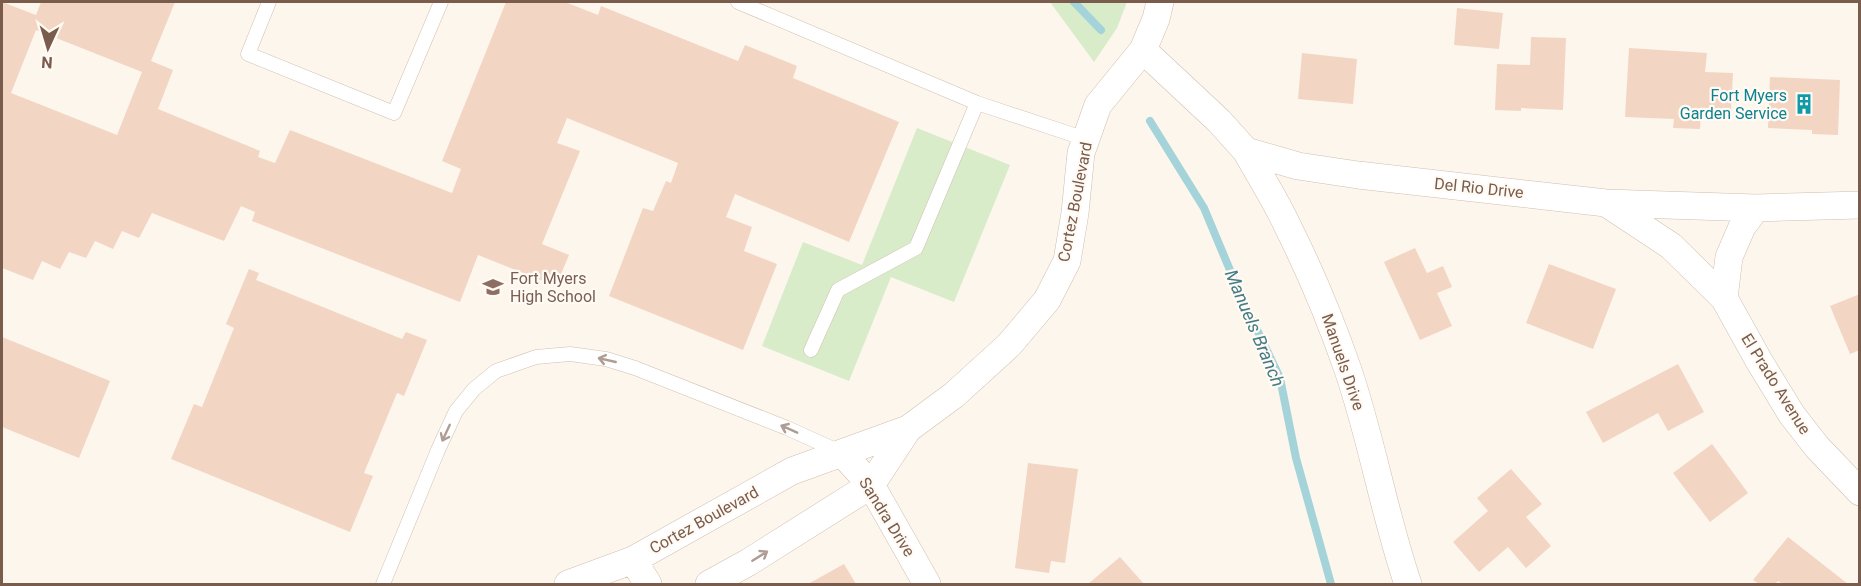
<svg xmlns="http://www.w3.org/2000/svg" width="1861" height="586" font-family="Roboto,sans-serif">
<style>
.green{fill:#d8ecc9}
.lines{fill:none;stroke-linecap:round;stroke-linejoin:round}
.stream{stroke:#a5d3da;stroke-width:8}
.building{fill:#f3d5c3;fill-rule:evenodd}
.service-casing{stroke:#d1beb0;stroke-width:15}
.minor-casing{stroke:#d1beb0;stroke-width:28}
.service{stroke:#fff;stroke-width:14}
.minor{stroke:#fff;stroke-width:27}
.oneway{stroke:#af9d94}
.labels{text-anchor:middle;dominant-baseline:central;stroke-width:4.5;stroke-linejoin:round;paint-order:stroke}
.culture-label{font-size:16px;fill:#0d838f;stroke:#fffaf3;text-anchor:end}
.street-label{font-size:16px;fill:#7a5c4d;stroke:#fffaf3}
.education-label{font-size:16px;fill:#785e54;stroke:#fffaf3;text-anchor:start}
.water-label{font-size:18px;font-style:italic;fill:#437c86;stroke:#fffaf3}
</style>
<rect width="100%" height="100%" fill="#fdf6ec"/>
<path class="green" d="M1050,2H1127L1117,28L1094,62Z
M917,128L1010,165L954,302L891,277L849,381L762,346L803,242L862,265Z"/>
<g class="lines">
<path class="stream" d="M1074,2L1101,30
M1150,121L1204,208L1240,294L1280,378L1296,458L1331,584"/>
</g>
<path class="building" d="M2,2L36,15L41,2H175L151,61L173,70L158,109L260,151L258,157L275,163L290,130L452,193L461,169L442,161L506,2H565L598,15L601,6L738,61L745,45L797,66L793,78L899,122L849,242L735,194L726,217L752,227L744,251L777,264L743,350L609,296L643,208L653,211L666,181L671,183L678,163L567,118L557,143L580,151L542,244L569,255L556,286L478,255L460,302L252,221L255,212L241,206L224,241L152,213L139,238L122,231L113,249L95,241L86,258L69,252L60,269L42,261L33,280L2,268ZM36,30L142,72L117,135L11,93Z
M1457,8L1503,13L1499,49L1454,45Z
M1531,37L1566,38L1563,110L1521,108V111L1495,110L1497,64L1530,65Z
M1629,48L1707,53L1705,72L1733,73L1731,110L1701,108L1700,129L1673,128L1674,119L1625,117Z
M1302,53L1357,59L1353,104L1298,99Z
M1770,77L1840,80L1838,135L1812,134V130L1768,128Z
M1415,248L1427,273L1443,266L1452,287L1437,293L1452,326L1420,340L1384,262Z
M1549,264L1616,289L1593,349L1526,323Z
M249,269L259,273L256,280L402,339L406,332L427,340L404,396L397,393L364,473L373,476L350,532L171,459L194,404L202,407L234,328L226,324Z
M1860,294V350L1850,354L1830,306Z
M2,337L110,381L79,458L2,427Z
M1678,364L1704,412L1668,431L1658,413L1603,443L1586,412Z
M1712,444L1748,493L1710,522L1673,473Z
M1028,463L1078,469L1065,563L1051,561L1049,573L1015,568Z
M1511,469L1542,504L1526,517L1551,546L1526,568L1508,547L1479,572L1453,542L1488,511L1477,498Z
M1788,537L1848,584H1783L1778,581L1775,584H1759L1753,580Z
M1120,557L1144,584H1088Z
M844,564L856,584H808Z"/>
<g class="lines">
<g class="service-casing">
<path id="service" d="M269,2L248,54L394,113L441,2
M738,2L977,103L1086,139
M811,350L838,290L916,248L977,103
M383,584L438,450L456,411L474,389L496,371L536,357L570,354L606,359L635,368L787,428L840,452"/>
</g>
<g class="minor-casing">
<path id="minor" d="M1143,50L1219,121L1246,151L1298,166L1358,175L1606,203L1756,208L1860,205
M1246,151C1260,176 1276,201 1288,227C1311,273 1331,321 1348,370C1372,440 1384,514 1408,584
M1606,203L1671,246L1724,298
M1756,208L1742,227L1729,257L1724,298L1759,361L1792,415L1817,447L1860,492
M842,453L871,485L927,584
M633,560L648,584
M568,584L633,560L792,471L908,429L954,395L1009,345L1047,300L1067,261L1075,213L1081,153L1098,105L1143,50L1156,19L1160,2
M709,584L749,562L871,485L908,429"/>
</g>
<use href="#service" class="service"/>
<use href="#minor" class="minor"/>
</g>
<defs><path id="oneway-shaft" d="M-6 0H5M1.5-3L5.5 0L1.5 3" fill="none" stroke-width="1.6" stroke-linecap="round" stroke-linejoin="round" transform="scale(1.5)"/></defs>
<g class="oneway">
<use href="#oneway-shaft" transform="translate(607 360) rotate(-167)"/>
<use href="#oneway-shaft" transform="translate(789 429) rotate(-156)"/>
<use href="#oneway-shaft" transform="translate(446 433) rotate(115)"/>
<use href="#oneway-shaft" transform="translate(760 556) rotate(-32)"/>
</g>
<defs>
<g id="building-bare" transform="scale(1.62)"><path d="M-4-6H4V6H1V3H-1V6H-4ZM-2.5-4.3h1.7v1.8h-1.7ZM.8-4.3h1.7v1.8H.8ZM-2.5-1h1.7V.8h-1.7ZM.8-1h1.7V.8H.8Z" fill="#0f9aa8" stroke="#fffaf3" stroke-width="2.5" paint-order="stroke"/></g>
<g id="school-bare" transform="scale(1.62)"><path d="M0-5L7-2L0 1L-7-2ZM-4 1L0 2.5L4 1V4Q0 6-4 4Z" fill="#8d6e63" stroke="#fffaf3" stroke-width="2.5" paint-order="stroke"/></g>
</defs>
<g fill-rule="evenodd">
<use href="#building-bare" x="1804" y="104"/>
<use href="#school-bare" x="493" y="287"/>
</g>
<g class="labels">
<g class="culture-label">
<text x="1787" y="95">Fort Myers<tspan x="1787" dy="18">Garden Service</tspan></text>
</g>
<g class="street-label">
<text transform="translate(1479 188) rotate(6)">Del Rio Drive</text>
<text transform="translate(1075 202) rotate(-79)">Cortez Boulevard</text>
<text transform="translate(1343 362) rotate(71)">Manuels Drive</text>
<text transform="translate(1776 384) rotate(58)">El Prado Avenue</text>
<text transform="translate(887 517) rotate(58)">Sandra Drive</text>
<text transform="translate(704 520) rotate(-29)">Cortez Boulevard</text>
</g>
<g class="education-label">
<text x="510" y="278">Fort Myers<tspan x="510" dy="18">High School</tspan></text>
</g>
<g class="water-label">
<text transform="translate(1255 328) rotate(67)">Manuels Branch</text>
</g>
</g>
<rect width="1861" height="586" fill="none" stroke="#7a5c4d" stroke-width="6"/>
<g transform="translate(48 48) rotate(184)" stroke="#fffaf3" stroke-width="4.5" paint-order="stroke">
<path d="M0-4.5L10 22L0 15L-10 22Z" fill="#7a5c4d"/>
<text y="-9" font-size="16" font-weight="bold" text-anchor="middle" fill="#7a5c4d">N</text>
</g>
</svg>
